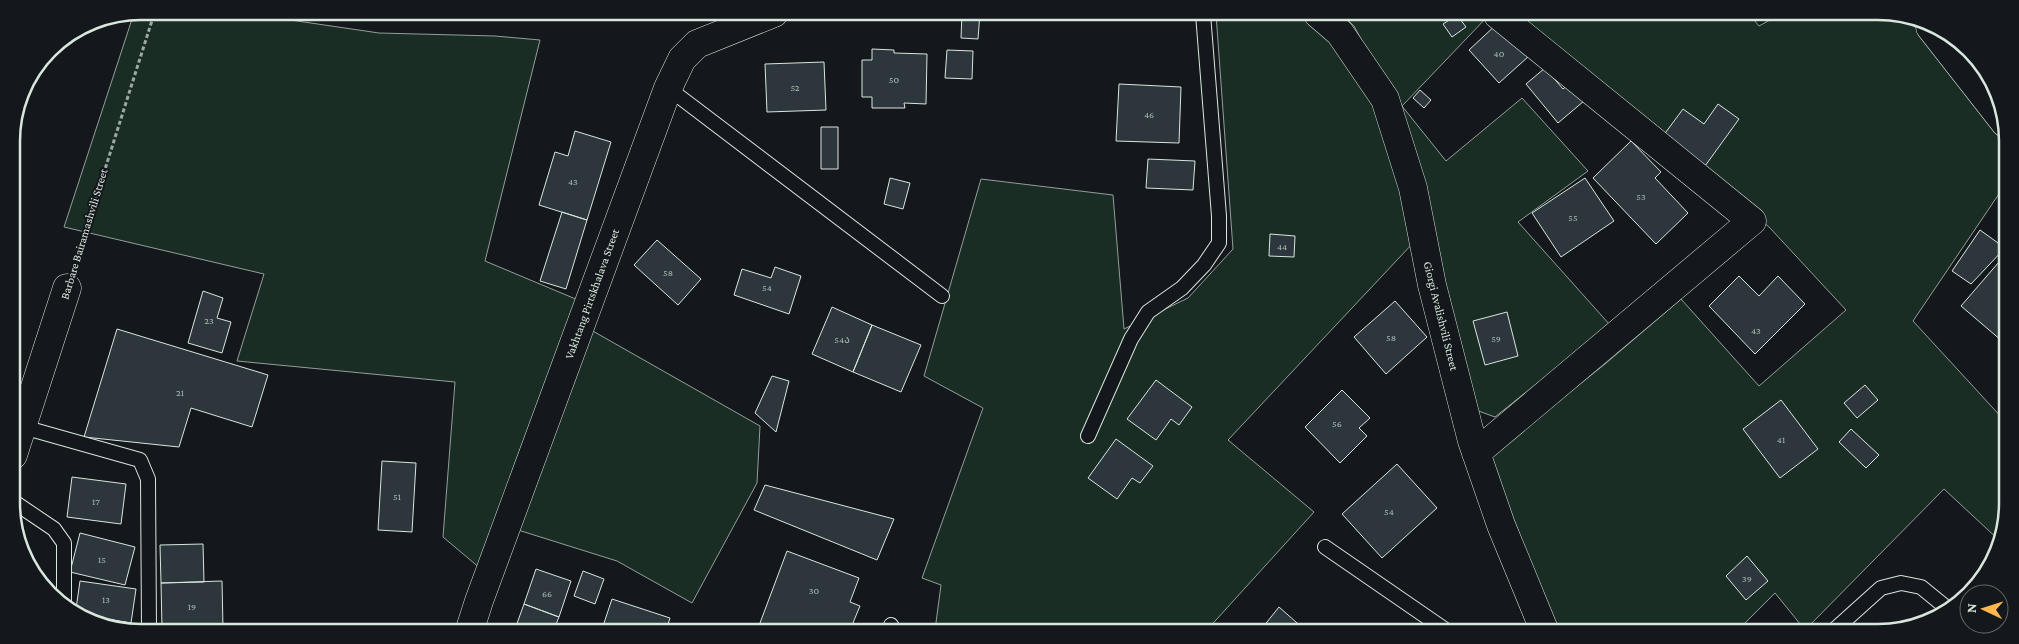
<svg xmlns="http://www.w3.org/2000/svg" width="2019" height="644" font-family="'Crimson Pro','Noto Sans Georgian',serif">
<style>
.green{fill:#1a2d24;stroke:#939e99}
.building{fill:#2c363c;stroke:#d8e6dc}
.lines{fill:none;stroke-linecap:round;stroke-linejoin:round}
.service-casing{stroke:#d8e6dc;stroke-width:16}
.minor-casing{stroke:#d8e6dc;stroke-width:29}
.path{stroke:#9da8a2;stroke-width:3;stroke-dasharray:4 2.5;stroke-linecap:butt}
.service{stroke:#14181c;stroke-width:14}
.minor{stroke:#14181c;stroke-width:28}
.labels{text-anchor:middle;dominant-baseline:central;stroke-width:4;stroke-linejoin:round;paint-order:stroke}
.number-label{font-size:10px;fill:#adbab4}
.street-label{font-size:12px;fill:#d8e6dc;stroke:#14181c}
.rim{fill:none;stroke:#d8e6dc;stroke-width:2.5}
</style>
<rect width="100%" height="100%" fill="#14181c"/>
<path class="green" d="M141,11H229L379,33L495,36L540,40L485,261L578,300L481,569L443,537L455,382L237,361L264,274L64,227L134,13Z
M1216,14H1291L1307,19L1344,51L1376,101L1414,242L1228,440L1314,512L1206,631L935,630L941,585L922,578L983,408L924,376L981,179L1113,195L1124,329L1188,298L1233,249Z
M1341,14L1489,15L1402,106L1446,161L1522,98L1588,171L1518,222L1610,325L1495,417L1473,409L1392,97L1354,26Z
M1515,15H1750L1759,26L1779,15L1909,16L2005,136V185L1913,321L2004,420L2003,537L2001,542L1944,489L1805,630L1775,593L1736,632H1558L1489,457L1605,364L1681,299L1759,386L1846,310L1770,228L1726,188Z
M591,330L760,426L757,483L692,603L617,561L518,530Z"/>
<path class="building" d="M962,13H980L978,39L961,38Z
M1457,15L1466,27L1452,37L1443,24Z
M1498,23L1529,56L1499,83L1469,50Z
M872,49L894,50V53L927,54L926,104L904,103L905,108H872V97H862V60H872Z
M947,50L973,51L972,79L945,78Z
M824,62L826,110L767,112L765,64Z
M1545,68L1563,89L1569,84L1584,101L1558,123L1526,84Z
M1119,84L1181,87L1179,143L1116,141Z
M1420,90L1431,100L1424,108L1413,98Z
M1718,104L1739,119L1705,166L1663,136L1683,109L1704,124Z
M821,127H838V169H821Z
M575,131L611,142L587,220L539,205L555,152L568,156Z
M1631,141L1661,172L1655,178L1688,213L1656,244L1593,178Z
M1148,159L1195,161L1193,190L1146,188Z
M890,178L910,183L903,209L884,204Z
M1585,178L1614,221L1561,257L1532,213Z
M562,212L587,220L566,289L540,281Z
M1980,230L2005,248L1971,284L1952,271Z
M1270,234L1295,236L1294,257L1269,256Z
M657,240L701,279L678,305L634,265Z
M2005,255L2004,339L2002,341L1961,306Z
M775,267L801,276L789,314L734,295L742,269L771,278Z
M1739,276L1759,296L1778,276L1805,304L1755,354L1709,306Z
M203,291L223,298L217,318L231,322L222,353L188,343Z
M1395,301L1427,337L1386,374L1354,337Z
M832,307L872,325L853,372L812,354Z
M1507,312L1518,356L1485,365L1473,321Z
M872,325L921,345L901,392L853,372Z
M117,329L268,375L252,427L191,408L179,447L84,437Z
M772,376L789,381L776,432L755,413Z
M1156,380L1192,407L1179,425L1171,419L1156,440L1127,419Z
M1865,385L1878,400L1857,418L1844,403Z
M1342,390L1370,418L1359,428L1367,436L1340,463L1305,427Z
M1781,400L1818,449L1780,478L1743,429Z
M1851,429L1879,455L1866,468L1839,442Z
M1116,439L1153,466L1140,483L1132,478L1117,499L1088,478Z
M382,461L416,463L412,532L378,530Z
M1397,464L1437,508L1382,558L1342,514Z
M72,477L126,484L121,524L67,517Z
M765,485L894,519L877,560L754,510Z
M80,533L135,547L125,585L70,572Z
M203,544L204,582L161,583L160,545Z
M787,551L859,578L850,602L860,606L850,630H777L760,623Z
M1747,556L1768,581L1746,600L1726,576Z
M536,569L571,581L559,617L524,604Z
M583,571L604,579L595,604L574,596Z
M80,581L136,589L131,623L88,616L76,609Z
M222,581L223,629L162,628L161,583Z
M612,599L670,618L666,630L602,629Z
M524,604L559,617L554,629H515Z
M1279,607L1305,630L1303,631H1268L1263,627Z
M88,616L131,623V628H107Z"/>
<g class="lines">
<g class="service-casing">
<path id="service" d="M668,88L942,296
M23,427L140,460L148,479L149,628
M1088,436L1131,339L1148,312L1182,288L1204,265L1219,243V216L1203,14
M14,502L54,529L64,543V601
M1325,547L1447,631
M891,625L894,630
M1832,632L1881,588L1901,583L1921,587L1948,609"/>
</g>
<g class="minor-casing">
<path id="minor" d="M1318,14L1340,33L1385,99L1413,188L1432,285L1472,441L1501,525L1545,632
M1930,27L2005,123
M1476,453L1752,221L1498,15
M13,455L67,288
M470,629L479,601L668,88L682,59L697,44L774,13"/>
</g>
<path class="path" d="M76,261L155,11"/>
<use href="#service" class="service"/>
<use href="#minor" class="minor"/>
</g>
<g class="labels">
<g class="number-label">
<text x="1499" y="53">40</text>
<text x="894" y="79">50</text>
<text x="795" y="87">52</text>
<text x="1149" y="114">46</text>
<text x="573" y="181">43</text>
<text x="1641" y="196">53</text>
<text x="1573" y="217">55</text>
<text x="1282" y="246">44</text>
<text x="668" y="272">58</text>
<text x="767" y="287">54</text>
<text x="209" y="320">23</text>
<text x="1756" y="330">43</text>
<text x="1391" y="337">58</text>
<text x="1496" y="338">59</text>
<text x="842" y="339">54ა</text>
<text x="180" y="392">21</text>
<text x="1337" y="423">56</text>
<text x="1781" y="439">41</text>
<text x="397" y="496">51</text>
<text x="96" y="501">17</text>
<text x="1389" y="511">54</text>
<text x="102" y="559">15</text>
<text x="1747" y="578">39</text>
<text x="814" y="590">30</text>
<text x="547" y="593">66</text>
<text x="106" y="599">13</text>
<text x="192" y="606">19</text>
</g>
<g class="street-label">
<text transform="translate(84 234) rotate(-73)">Barbare Bairamashvili Street</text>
<text transform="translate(592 294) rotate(-70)">Vakhtang Pirtskhalava Street</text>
<text transform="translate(1441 316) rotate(76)">Giorgi Avalishvili Street</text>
</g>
</g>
<path d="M0 0H2019V644H0ZM141 20H1878A121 121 0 0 1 1999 141V503A121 121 0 0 1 1878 624H141A121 121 0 0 1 20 503V141A121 121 0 0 1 141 20Z" fill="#14181c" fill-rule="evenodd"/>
<path class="rim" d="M141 20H1878A121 121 0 0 1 1999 141V503A121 121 0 0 1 1878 624H141A121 121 0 0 1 20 503V141A121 121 0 0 1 141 20Z"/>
<g transform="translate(1984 609) rotate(274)"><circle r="24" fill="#14181c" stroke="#626a69"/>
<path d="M0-4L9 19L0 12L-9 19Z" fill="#ffb74d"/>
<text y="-8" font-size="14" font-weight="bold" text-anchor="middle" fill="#d8e6dc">N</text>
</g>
</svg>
